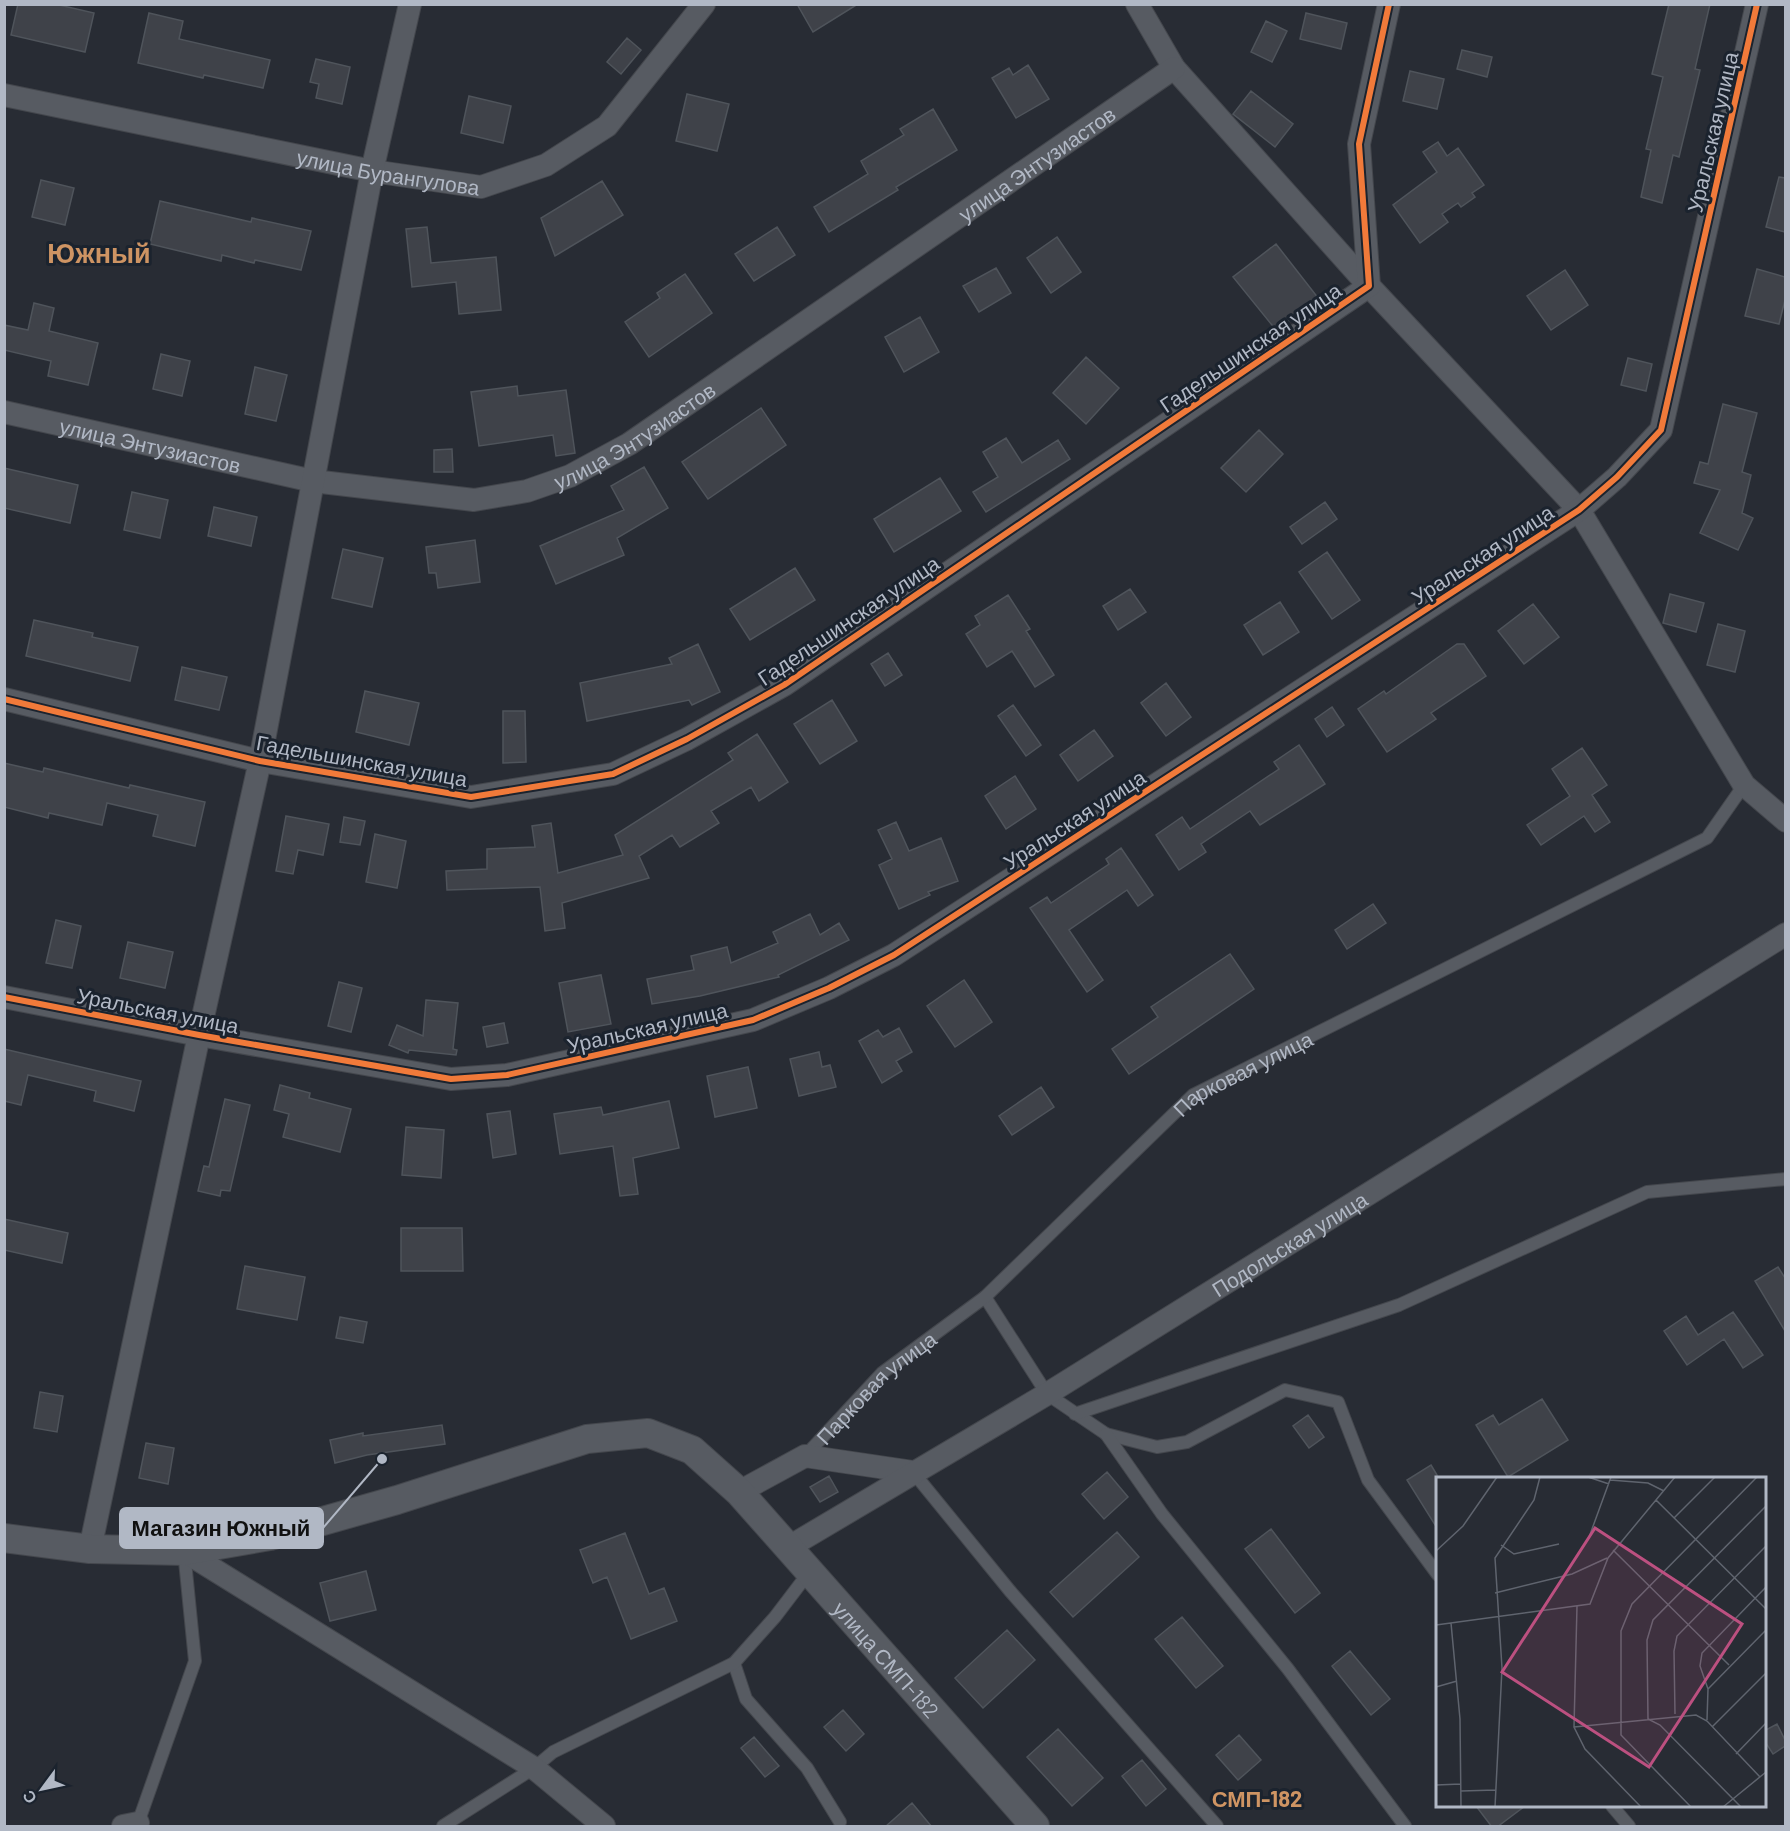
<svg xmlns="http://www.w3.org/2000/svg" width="1790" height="1831" font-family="Barlow,sans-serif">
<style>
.building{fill:#3f4249;stroke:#4f545b;stroke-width:1.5}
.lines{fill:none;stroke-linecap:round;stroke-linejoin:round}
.service-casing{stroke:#44474d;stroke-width:14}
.minor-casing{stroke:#44474d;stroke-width:24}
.tertiary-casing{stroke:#44474d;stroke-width:30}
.service{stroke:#575b62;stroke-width:12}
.minor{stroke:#575b62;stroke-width:22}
.tertiary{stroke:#575b62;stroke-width:28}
.cycleway-casing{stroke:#1b232e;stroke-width:10}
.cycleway{stroke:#f17a3a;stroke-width:6}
.labels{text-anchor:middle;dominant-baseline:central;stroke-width:6;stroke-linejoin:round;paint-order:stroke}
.street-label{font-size:21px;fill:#b1b8c5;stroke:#1b232e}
.neighbourhood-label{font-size:22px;font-weight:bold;fill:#ce9463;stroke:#1b232e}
.district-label{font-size:27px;font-weight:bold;fill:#ce9463;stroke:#1b232e}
.inset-road{fill:none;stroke:#5f646e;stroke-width:1.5}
.view{fill:#bc5080;fill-opacity:0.15;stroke:#bc5080;stroke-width:3}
.inset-edge{fill:none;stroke:#b1b8c5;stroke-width:3}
.leader{fill:none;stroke:#b1b8c5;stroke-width:2}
.callout-dot{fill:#b1b8c5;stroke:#1b232e;stroke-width:2}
.callout{fill:#b1b8c5;stroke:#b1b8c5;stroke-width:2}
.callout-label{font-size:22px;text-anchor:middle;font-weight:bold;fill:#111}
</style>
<rect width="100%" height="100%" fill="#282c34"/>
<path class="building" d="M18,4H55L94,13L85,52L11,35Z
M797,4H858L813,32Z
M1669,4H1710L1695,69L1700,70L1679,157L1673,155L1662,203L1641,197L1651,150L1646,149L1663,77L1652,74Z
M149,13L183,21L179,39L270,60L263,88L204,75L203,78L138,63Z
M1306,13L1347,23L1341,49L1300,39Z
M1266,21L1287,31L1272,62L1251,52Z
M627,38L641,50L621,74L607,62Z
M1462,50L1492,57L1487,77L1457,69Z
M316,59L350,67L342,104L316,98L319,84L310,82Z
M1028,65L1049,99L1016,118L992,78L1009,68L1013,75Z
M1410,71L1444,79L1437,109L1403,101Z
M1251,91L1293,124L1275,147L1233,114Z
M687,94L729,104L717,151L676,141Z
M469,96L511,106L503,143L461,133Z
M933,109L957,150L896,187L898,190L829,232L814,207L868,174L861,161L904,135L900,129Z
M1438,142L1447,156L1458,148L1484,185L1472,193L1475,197L1461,207L1458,203L1442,214L1448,222L1420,243L1393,205L1437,172L1423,152Z
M1779,177L1785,178V232L1766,227Z
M41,180L74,188L65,225L32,217Z
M602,181L623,215L555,256L541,218Z
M160,201L251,222L252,218L311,231L301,270L255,260L254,263L222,255L221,261L150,244Z
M427,227L431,263L496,257L501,310L459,314L456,282L412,287L406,229Z
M777,227L795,255L754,281L735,254Z
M1057,237L1081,272L1051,293L1027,258Z
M1276,244L1319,299L1276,330L1233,277Z
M996,268L1011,293L979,312L963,286Z
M1757,269L1785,277V300L1779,324L1745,316Z
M1565,270L1588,305L1551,330L1527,296Z
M685,274L712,313L649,357L625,322L660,298L657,293Z
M34,303L54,308L49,331L98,343L88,385L48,376L51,361L4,350V325L28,330Z
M920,317L939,352L904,372L885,337Z
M161,354L190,361L182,396L153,389Z
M1086,357L1119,388L1086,424L1053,393Z
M1628,358L1652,364L1646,391L1621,385Z
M255,367L287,375L276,421L245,414Z
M517,386L518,396L566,390L575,453L556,456L553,435L479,446L471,392Z
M1723,404L1757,413L1742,472L1751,475L1742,513L1753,518L1738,550L1700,533L1720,490L1694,483L1700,462L1708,464Z
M761,408L786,445L708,499L682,462Z
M1259,430L1283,454L1246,492L1221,468Z
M1006,438L1022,463L1058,440L1070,459L986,512L973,492L998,477L983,452Z
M452,449L453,472H434V450Z
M644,467L668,508L617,538L624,555L556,584L540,546L624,510L611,486Z
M4,468L78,485L70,523L4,508Z
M940,478L961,511L894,552L874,519Z
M132,492L168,500L160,538L124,530Z
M1325,502L1337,519L1302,544L1290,527Z
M214,507L257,517L251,546L208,536Z
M475,540L480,582L438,588L436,573H429L426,547Z
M343,549L383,558L372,607L332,598Z
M1327,552L1360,600L1332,619L1299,572Z
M795,568L815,600L750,640L730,609Z
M1130,589L1146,612L1118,630L1103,606Z
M1670,594L1704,603L1696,632L1663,623Z
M1008,595L1030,629L1026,631L1054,675L1035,687L1012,651L987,667L966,634L980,625L975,616Z
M1280,602L1299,632L1263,655L1244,625Z
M1533,604L1559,637L1524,664L1498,631Z
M34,620L93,633L92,637L138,647L130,681L26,656Z
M1718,624L1745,631L1735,672L1707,665Z
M698,644L720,692L692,705L689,700L587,721L580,683L672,664L669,658Z
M1457,644H1464L1486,676L1431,713L1436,719L1387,752L1358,709L1384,691L1386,694Z
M888,653L902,675L885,686L871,664Z
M182,667L227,677L219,710L175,700Z
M1166,683L1191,717L1166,736L1141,703Z
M365,691L419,703L409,745L356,732Z
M832,700L857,741L820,764L794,724Z
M1013,705L1041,745L1026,756L998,716Z
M1332,707L1344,725L1327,737L1315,719Z
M503,711H525L526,762L503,763Z
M1094,730L1113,756L1078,781L1060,755Z
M757,734L788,782L759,801L751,787L711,811L719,823L680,847L672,835L639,856L649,878L562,903L565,928L545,931L540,887L447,890L446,871L487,869V849L535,847L532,826L551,823L558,873L623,855L615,835L733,760L728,753Z
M1299,745L1325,784L1260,825L1250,811L1201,844L1206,852L1179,870L1156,835L1182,817L1190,829L1279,769L1274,762Z
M1582,748L1607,785L1592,795L1610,822L1595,832L1584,816L1541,845L1527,825L1570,796L1552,769Z
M4,763L43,772L44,768L129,788L130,785L205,802L195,846L153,836L158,815L107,803L102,825L49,813L48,818L4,807Z
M1015,776L1036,809L1006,829L985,796Z
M286,816L329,824L323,855L298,850L293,874L276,871Z
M344,817L365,821L360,845L340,842Z
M896,822L909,851L941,838L958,881L928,892L930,895L899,909L879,865L892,859L878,830Z
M375,834L406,841L397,888L366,882Z
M1121,848L1153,895L1138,906L1127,890L1069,930L1103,980L1087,992L1030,908L1047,897L1051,903L1109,864L1106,859Z
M1373,904L1386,923L1347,949L1335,930Z
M810,914L820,935L839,923L849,940L778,975L779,977L700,996L652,1004L647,979L694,970L691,956L727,947L731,963L778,943L773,932Z
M56,920L81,926L72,968L46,963Z
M128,942L173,952L165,988L120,978Z
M1230,954L1254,989L1129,1074L1112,1049L1158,1017L1151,1007Z
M601,975L611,1024L568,1032L559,983Z
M964,980L992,1022L955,1047L927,1006Z
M339,982L362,988L351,1032L328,1026Z
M426,1000L458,1003L453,1049L457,1050L456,1055L409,1050L408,1053L389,1045L397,1025L423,1036Z
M504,1023L508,1043L487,1047L483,1027Z
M899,1028L912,1052L896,1061L902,1071L882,1083L859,1041L878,1030L883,1037Z
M4,1049L141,1081L134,1111L94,1101L96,1091L28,1075L21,1105L4,1101Z
M819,1052L822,1067L830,1065L836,1087L799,1096L790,1059Z
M748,1067L757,1108L715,1117L707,1076Z
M280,1085L310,1093L309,1098L351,1109L340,1152L283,1137L289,1114L274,1110Z
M1041,1087L1054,1107L1012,1135L999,1116Z
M225,1099L250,1105L230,1191L221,1190L220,1196L198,1191L204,1166L209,1167Z
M669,1101L679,1148L633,1158L638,1194L620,1196L613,1146L560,1154L554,1114L601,1107L603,1115Z
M510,1111L516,1154L493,1158L487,1114Z
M406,1127L444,1130L441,1178L402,1175Z
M4,1219L68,1233L62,1263L4,1250Z
M401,1228H462L463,1271H401Z
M245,1266L305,1277L297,1320L237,1309Z
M1778,1267L1785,1278V1331L1755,1281Z
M1733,1312L1763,1355L1743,1368L1724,1339L1687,1365L1664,1331L1686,1316L1698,1335Z
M340,1317L367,1322L363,1343L336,1338Z
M40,1392L63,1396L57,1432L34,1428Z
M1542,1399L1568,1440L1508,1477L1476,1425L1493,1415L1499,1425Z
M1308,1415L1324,1437L1309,1448L1293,1426Z
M442,1425L445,1444L367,1455L335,1463L330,1440L363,1433V1436Z
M146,1443L174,1448L168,1484L139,1478Z
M1431,1465L1437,1475V1528L1407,1480Z
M1107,1472L1128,1497L1104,1519L1082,1494Z
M829,1476L838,1492L820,1502L810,1487Z
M1271,1529L1320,1593L1295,1613L1245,1549Z
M1117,1532L1139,1557L1073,1617L1050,1592Z
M625,1533L649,1594L664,1588L677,1621L631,1639L607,1577L593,1583L580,1550Z
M366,1571L376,1610L330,1621L320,1583Z
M1182,1617L1223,1666L1196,1688L1155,1639Z
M1007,1630L1035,1660L983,1708L955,1678Z
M1350,1651L1390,1699L1371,1715L1332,1666Z
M843,1710L864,1734L846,1751L824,1727Z
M1777,1724L1785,1740V1746L1773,1754L1764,1740V1731Z
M1058,1729L1103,1778L1072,1806L1027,1757Z
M1239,1735L1261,1760L1238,1780L1216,1755Z
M754,1737L779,1766L765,1777L741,1748Z
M1142,1760L1166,1789L1146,1806L1122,1776Z
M912,1803L932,1827H885Z
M1476,1806H1525L1497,1827H1492Z"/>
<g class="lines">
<g class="service-casing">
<g id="service">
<path d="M985,1297L1047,1394L1106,1434L1157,1447L1187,1442L1285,1390L1338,1402L1368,1480L1438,1575"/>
<path d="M1075,1414L1399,1305L1647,1192L1786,1179"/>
<path d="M1106,1434L1162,1514L1288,1669L1405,1826"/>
<path id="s1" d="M805,1456L882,1373L985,1297L1193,1095L1707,838L1744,785"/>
<path d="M913,1472L1010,1591L1217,1826"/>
<path d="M734,1663L746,1699L807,1768L840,1822"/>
<path d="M1612,1806L1629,1826"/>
<path d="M137,1826L195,1661L184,1551"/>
<path d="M443,1826L534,1768L553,1752L734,1663L775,1617L810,1571"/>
</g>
</g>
<g class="minor-casing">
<g id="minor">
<path d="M1137,4L1174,68L1369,286L1579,510L1744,785L1786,821"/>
<path id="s2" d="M4,95L372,171L481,187L546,165L607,126L704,4"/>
<path id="s3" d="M4,412L313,481L474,500L527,491L570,476L629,444L1174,68"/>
<path d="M4,699L260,761L471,797L613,774L687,739L784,685L1369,286L1359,144L1389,4"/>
<path d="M4,997L199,1035L451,1079L507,1075L753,1020L829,988L894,955L1579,510L1617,477L1661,430L1757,4"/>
<path d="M739,1492L805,1456L913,1472"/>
<path id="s4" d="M789,1547L1047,1394L1786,934"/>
<path d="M90,1549L199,1035L260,761L372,171L410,4"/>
<path d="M184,1551L534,1768L604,1826"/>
<path d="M123,1826L138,1823"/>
</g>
</g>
<g class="tertiary-casing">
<g id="tertiary">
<path id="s5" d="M4,1538L90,1549L184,1551L270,1536L397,1500L587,1439L648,1433L692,1450L739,1492L1035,1826"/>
</g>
</g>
<use href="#service" class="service"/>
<use href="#minor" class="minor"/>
<use href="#tertiary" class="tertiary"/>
<g class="cycleway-casing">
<path id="cycleway" d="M4,699L260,761L471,797L613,774L687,739L784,685L1369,286L1359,144L1389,4
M4,997L199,1035L451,1079L507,1075L753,1020L829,988L894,955L1579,510L1617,477L1661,430L1757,4"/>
</g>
<use href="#cycleway" class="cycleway"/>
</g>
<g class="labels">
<g class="street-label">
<text transform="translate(1712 132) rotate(-77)">Уральская улица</text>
<text stroke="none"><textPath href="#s3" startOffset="1140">улица Энтузиастов</textPath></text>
<text stroke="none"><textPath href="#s2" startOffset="392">улица Бурангулова</textPath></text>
<text transform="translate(1250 347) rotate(-34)">Гадельшинская улица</text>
<text stroke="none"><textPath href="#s3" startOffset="654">улица Энтузиастов</textPath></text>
<text stroke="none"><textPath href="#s3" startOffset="150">улица Энтузиастов</textPath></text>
<text transform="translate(1482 554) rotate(-33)">Уральская улица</text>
<text transform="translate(848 620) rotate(-34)">Гадельшинская улица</text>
<text transform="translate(362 760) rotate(10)">Гадельшинская улица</text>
<text transform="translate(1074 819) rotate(-33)">Уральская улица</text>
<text transform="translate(158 1010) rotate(11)">Уральская улица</text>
<text transform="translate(647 1027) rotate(-13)">Уральская улица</text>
<text stroke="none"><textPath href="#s1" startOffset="585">Парковая улица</textPath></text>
<text stroke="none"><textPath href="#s4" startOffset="585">Подольская улица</textPath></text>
<text stroke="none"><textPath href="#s1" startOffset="99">Парковая улица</textPath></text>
<text stroke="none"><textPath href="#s5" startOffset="994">улица СМП-182</textPath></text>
</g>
<g class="neighbourhood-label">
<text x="1257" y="1798">СМП-182</text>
</g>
<g class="district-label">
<text x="99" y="252">Южный</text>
</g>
</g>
<g transform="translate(1436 1477)">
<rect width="330" height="330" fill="#282c34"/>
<path class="inset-road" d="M152,0L173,7M174,3L212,6L228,14M220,23L330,132M238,41L279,0M152,63L175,0M65,68L78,77L123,67M177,73L293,188M0,74L27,49L61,0M59,116L136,97L171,81M141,129L138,250L149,272L205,330M15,146L24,242L25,330M0,148L154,127L172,81L239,0M0,210L21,204M272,212L330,153M239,237L238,174L241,159L330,69M271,243L272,212L264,189L266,176L330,110M138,250L260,238L271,244L324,300M276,250L330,196M300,277L330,246M0,308L25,307M25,314L60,313M59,330L66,191L59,81L98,23L104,0M255,330L185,258V154L196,127L321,0M287,330L330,295M305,330L224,248L212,242L211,163L217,143L330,29"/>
<path class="view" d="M159,51L306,147L213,290L66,195Z"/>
<rect width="330" height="330" class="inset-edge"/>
</g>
<path class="leader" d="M382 1459L323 1528"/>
<circle class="callout-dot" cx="382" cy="1459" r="6"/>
<rect class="callout" x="120" y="1508" width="203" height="40" rx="6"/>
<g class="callout-label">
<text x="221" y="1536">Магазин Южный</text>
</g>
<rect width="1790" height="1831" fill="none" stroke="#b1b8c5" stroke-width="12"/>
<g transform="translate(42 1789) rotate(237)" stroke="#1b232e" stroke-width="4.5" paint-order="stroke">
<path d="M0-4.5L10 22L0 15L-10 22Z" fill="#b1b8c5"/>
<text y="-9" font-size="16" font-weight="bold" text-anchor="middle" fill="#b1b8c5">С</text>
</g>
</svg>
